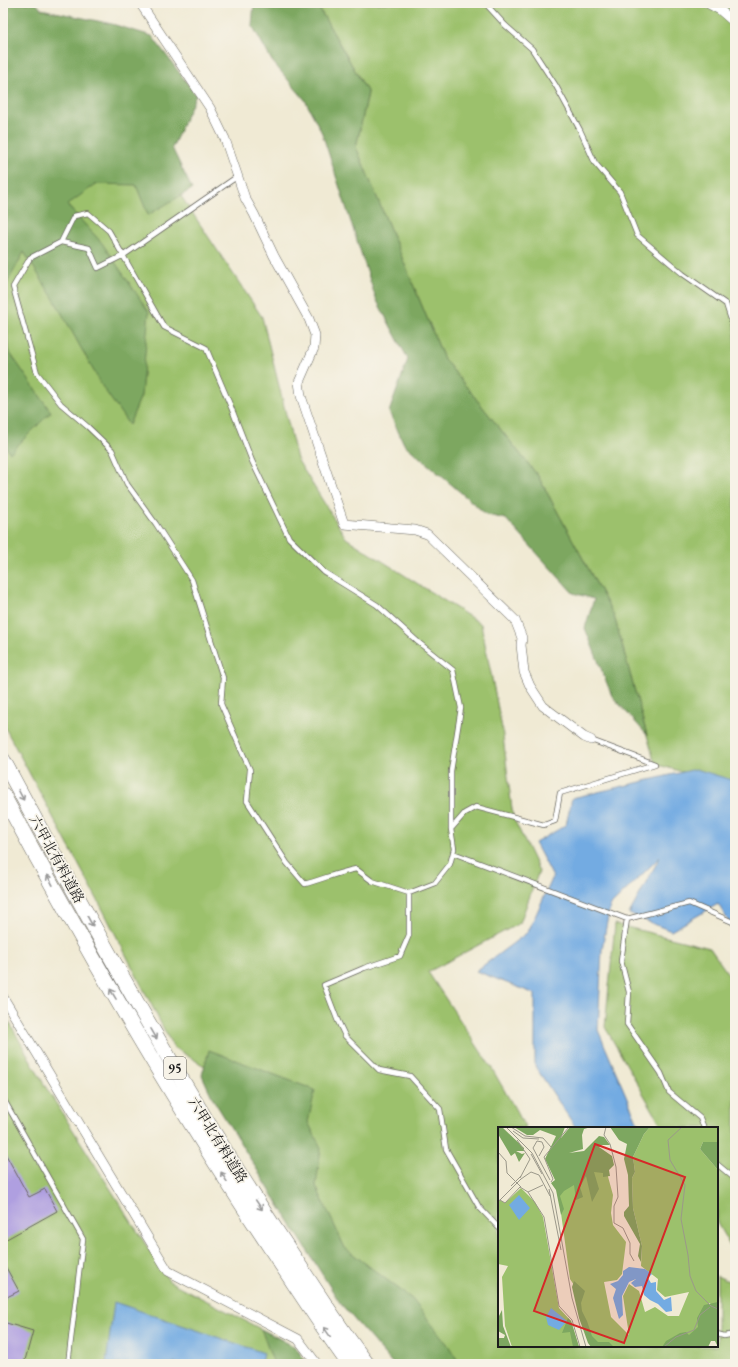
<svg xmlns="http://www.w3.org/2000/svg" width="738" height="1367" font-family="'EB Garamond','Noto Serif JP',serif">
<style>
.green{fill:#9cc16c;stroke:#5c6e44}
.forest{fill:#7da760;stroke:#4c623e}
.water{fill:#73abe2;stroke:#48647f}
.building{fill:#af9fe0}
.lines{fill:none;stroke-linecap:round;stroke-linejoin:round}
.lane-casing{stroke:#66645c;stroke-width:6}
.street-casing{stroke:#66645c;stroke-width:10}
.primary-casing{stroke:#66645c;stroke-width:16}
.lane{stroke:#fff;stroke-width:4.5}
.street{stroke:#fff;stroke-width:9}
.primary{stroke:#fff;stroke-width:15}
.oneway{stroke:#999}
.labels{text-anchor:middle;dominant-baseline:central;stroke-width:3.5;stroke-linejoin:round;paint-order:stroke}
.shield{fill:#f7f3e8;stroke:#5e5c59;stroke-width:1}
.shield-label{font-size:13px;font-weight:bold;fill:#1c1c1c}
.street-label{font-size:14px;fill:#1c1c1c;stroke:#f7f3e8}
.inset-road{fill:none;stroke:#9b988a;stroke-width:1}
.view{fill:#d62828;fill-opacity:0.15;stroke:#d62828;stroke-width:2}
.inset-edge{fill:none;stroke:#1c1c1c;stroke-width:2}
</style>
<rect width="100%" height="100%" fill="#f7f3e8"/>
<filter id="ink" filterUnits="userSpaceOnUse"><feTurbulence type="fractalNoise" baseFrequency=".025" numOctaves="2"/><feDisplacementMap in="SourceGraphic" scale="8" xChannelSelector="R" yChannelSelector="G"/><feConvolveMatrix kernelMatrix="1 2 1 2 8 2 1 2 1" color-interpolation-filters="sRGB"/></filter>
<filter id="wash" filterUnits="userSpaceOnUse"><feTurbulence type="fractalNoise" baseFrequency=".012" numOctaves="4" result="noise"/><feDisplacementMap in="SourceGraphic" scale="16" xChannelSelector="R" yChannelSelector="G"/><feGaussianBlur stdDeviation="0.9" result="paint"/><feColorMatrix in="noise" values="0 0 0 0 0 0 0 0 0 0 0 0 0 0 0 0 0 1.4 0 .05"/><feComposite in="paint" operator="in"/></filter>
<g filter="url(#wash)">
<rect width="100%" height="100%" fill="#f0ead4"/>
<path class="green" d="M316,3H735V787L655,764L614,616L538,476L444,359L356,147L368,93Z
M93,166L167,175L262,317L297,459L346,538L481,624L502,728L513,817L539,871L520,923L428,972L491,1067L526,1128H499V1346H717V1276L735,1284V1364H415L246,1091L173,1047L103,910L3,724V234Z
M615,924L710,948L735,984V1255L717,1223V1128H663L605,1027Z
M3,1011L45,1086L169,1281L295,1347L308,1364H3Z"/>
<path class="forest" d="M3,3H36L41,9L112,24L152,36L196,95L172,148L192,189L148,215L136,185L96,184L67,205L102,243L149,312L141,396L129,425L102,386L55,301L24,252L5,287L8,350L51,412L10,453L3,443Z
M254,3H316L368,93L356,147L444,359L538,476L614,616L647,735L612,696L585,628L594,599L573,593L506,519L487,515L404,444L389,412L408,359L376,299L322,133L305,100L272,61L252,25Z
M209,1050L315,1090L308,1122L321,1148L316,1186L345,1248L412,1299L448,1345L460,1364H393L340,1303L213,1099L202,1075Z
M261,1329L295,1347L308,1364H274Z"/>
<path class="water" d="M696,769L735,781V932L718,904L671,931L629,914L660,857L610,906L602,949L598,1030L640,1128H576L535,1066V994L476,971L528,932L553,877L535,843L566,825L572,798Z
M114,1302L264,1353L260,1364H106Z"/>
<g id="blocks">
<path class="building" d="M5,1153L29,1197L45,1189L57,1211L3,1241V1154Z
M3,1262L19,1291L3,1299Z
M3,1322L33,1331L24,1364L3,1360Z"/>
</g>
</g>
<g filter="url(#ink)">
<use href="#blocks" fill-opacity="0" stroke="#66645c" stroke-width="1"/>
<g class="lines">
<g class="lane-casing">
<path id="lane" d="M485,3L505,25L532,49L556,86L580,130L595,163L620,192L637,235L683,274L726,304L735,332
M238,176L124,255L98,268L89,248L61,242L30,258L13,287L37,373L61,404L88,427L112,450L127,484L156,524L192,580L223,678L221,704L250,770L247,801L287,863L305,884C323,879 339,872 356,869L372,881L409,893L435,883L450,864L454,849L451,829L465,813L476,807L544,825L555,821L560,793L655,764L591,740
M61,242L74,216L88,213L109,231L164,327L206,348L231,407L252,461L289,538L324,572L377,605L418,642L453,670L461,708L451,771V829
M453,853L627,919
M409,893V935L400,956L364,968L324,985L337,1019L345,1036L379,1070L410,1076L440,1109L446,1149L479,1207L499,1228
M3,1098L83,1239L68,1364
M704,1128L700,1118L669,1092L661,1073L627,1024L629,992L621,961L627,919L689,903L735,923
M717,1164L735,1179
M717,1334L724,1336L735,1334"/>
</g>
<g class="street-casing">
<path id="street" d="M140,3L210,108L225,139L245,198L254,214L274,256L309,319L315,335L314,348L299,382L301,396L344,524L415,530L427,534L515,620L522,638L521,645L524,672L530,686L543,706L584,737L591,740
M707,3L720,10L735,23
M3,997L168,1271L298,1339L317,1364"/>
</g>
<g class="primary-casing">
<path id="primary" d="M3,760C90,922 178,1082 279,1235C308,1278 335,1323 367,1364
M3,795C86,950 174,1103 272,1250C297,1288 322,1327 349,1364"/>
</g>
<use href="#lane" class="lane"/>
<use href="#street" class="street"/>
<use href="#primary" class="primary"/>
</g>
<defs><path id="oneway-shaft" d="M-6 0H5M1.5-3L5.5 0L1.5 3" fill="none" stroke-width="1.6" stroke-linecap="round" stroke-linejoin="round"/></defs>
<g class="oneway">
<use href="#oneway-shaft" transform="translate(21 795) rotate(62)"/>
<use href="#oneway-shaft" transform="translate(50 880) rotate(-119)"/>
<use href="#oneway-shaft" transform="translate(90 921) rotate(61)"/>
<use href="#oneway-shaft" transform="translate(113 994) rotate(-121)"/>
<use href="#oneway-shaft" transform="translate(154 1034) rotate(60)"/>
<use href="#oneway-shaft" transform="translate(224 1177) rotate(-122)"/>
<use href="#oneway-shaft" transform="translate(259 1205) rotate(56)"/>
<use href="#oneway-shaft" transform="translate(327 1332) rotate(-125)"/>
</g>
</g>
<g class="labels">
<rect class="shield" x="164" y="1057" width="22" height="22" rx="3"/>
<g class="shield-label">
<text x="175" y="1068">95</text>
</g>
<g class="street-label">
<text transform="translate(57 859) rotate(61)">六甲北有料道路</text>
<text transform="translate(218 1140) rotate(58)">六甲北有料道路</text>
</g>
</g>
<g transform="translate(498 1127)">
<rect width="220" height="220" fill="#f0ead4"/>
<path d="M152,0H220V15H205L202,22L220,43V180L211,176L200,209L169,220H101L91,213L85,197L78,161L72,152L60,64L87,46L101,42L109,46L115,68L113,86L115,98L128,115L124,147L119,153L106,155L113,190L131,208L125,169L131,157L141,164L147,185L157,180L170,189H181L191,165L167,170L159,163L160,152L143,139L144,119L135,81L134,51L137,45L135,30L146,7ZM23,61L37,75L45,90L61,181L73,194L81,220H14L7,199L4,150L10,139L0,137V74L2,73L7,76Z" fill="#9cc16c"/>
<path d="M0,0H4L26,21V24H18L24,27L27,26L21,35L17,26L13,29L0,7ZM16,0H67L63,11L72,0H93L86,2L84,8L85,22L71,26L86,24L101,9L106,10L112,18H104L101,20L114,29L116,38L111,43L112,49L105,50V46L96,45L101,62L94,75L88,49L82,60L85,70L78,73L76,58L66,64L62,69L66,82L63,88L58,63L53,56L57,53L47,32L58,9L42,3L35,8H29ZM112,0H152L146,7L135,30L137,45L134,51L135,81L144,119L143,135L140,129L142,117L126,89V85L131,79L130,48L126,32L129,17L121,13ZM205,15H220V43L202,22ZM76,154L87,164L83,176L84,184L89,194L94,209L100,215H111L116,220H93L90,216L81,191L74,160ZM220,175V220L217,214H213L210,220H164L168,214L182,206L188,205L191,208L200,200L199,191L206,178ZM4,183L5,199L13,220H0V211H6L7,208L0,204V191ZM70,191L73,194L81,220H75L72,205L64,206Z" fill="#7da760"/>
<path d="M21,68L32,81L21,93L11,78ZM131,140L147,142L154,147L150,151L153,156L158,155V164L166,173L173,170L174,184L168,185L160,177L152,173L146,168L144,159L137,160L133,156L138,152L131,155L124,169L125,188L121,192L115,171L118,162L112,157L120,154L125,148V144ZM53,181L69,194L61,203L50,198L48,190Z" fill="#73abe2"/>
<path class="inset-road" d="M8,0L34,26L55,66L74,171L88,220M13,0L27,9L45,11L53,20M108,0L106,8L112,17L118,40L120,70L116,79V96L125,101L132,116V127L136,134M184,0L170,13L172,33L187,58L183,92L190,128L192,149L198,164L213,179L220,182M15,4L25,11L41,12M19,13L32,32L22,51M0,25L8,34L9,46L23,60M33,27L44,47M41,29L46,20L44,15L39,14L35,21L52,53M53,55L55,52L46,30L71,0M13,59L23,49M51,62L63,123M30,65L46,90L61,179L74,193L82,220M2,73L23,52L33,45L41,48L52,69M0,74L2,73L7,76L22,60L30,65L45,58M166,220L178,210L196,203L202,188L212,180"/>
<path class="view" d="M97,17L187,50L126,216L36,184Z"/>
<rect width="220" height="220" class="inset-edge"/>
</g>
<rect width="738" height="1367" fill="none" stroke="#f7f3e8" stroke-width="16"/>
</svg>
